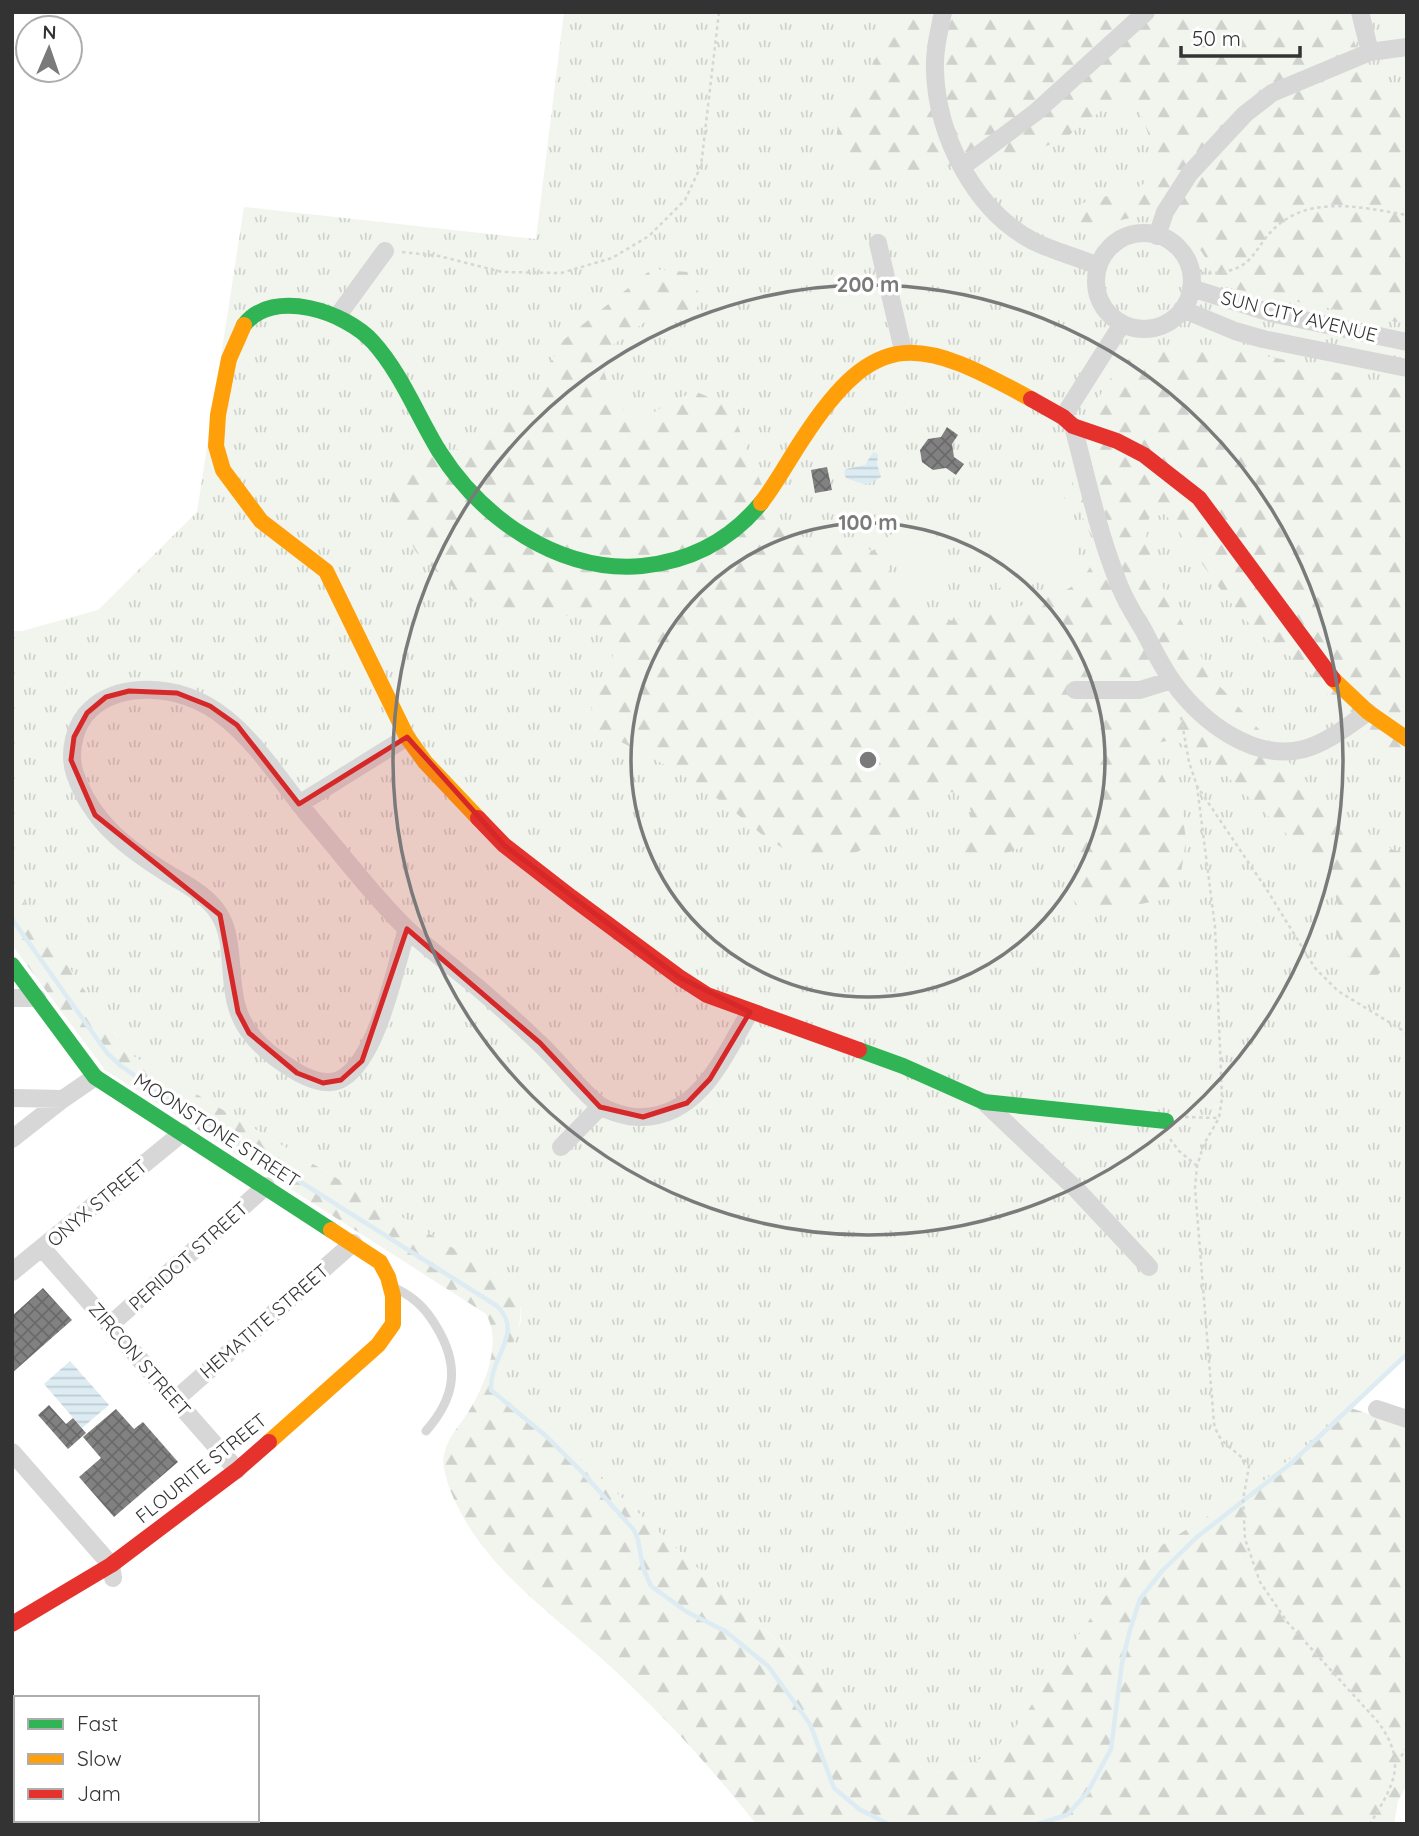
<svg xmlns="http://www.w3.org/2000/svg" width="1419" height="1836" font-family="Quicksand,sans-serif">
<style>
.grass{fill:url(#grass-tufts)}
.forest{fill:url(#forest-firs)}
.garden{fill:#f1f5ed}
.water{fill:url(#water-rules)}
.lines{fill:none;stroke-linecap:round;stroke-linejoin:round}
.stream{stroke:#ddebf3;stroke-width:4.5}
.building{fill:url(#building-cross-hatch)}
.path{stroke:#d6d6d6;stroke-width:2.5;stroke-dasharray:3.5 3.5;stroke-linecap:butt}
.lane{stroke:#d7d7d7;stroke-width:9}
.street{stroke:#d7d7d7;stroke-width:18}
.fast{stroke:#30b455;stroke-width:16}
.slow{stroke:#ff9f0a;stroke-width:16}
.jam{stroke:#e5322d;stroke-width:16}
.marked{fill:#d62828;fill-opacity:0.2;stroke:#d62828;stroke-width:5;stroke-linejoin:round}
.ring{fill:none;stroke:#7a7a7a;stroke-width:3.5}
.labels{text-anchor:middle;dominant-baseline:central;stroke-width:7;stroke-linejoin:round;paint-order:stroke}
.street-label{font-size:19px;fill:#333;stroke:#fff}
.centre{fill:#7a7a7a;stroke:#fff;stroke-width:3.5}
.ring-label{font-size:21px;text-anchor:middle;font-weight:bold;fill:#7a7a7a;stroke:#fff;stroke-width:7;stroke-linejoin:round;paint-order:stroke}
</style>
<defs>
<pattern id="grass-tufts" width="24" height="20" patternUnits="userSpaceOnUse" patternTransform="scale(1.75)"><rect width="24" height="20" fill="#f1f5ed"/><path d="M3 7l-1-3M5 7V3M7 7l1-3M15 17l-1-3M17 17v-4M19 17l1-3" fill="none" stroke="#cfd2cc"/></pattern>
<pattern id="forest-firs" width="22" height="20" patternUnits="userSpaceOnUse" patternTransform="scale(1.75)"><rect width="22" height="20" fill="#f1f5ed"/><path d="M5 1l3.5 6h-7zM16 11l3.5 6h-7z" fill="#cfd2cc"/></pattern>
<pattern id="water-rules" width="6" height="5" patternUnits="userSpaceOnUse" patternTransform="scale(1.75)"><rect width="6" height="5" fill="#ddebf3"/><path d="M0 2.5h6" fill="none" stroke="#becad1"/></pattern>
<pattern id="building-cross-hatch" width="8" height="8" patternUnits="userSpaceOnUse" patternTransform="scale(1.75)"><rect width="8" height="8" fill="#818181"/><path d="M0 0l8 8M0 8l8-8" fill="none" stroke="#6a6a6a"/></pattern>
</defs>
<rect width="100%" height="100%" fill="#fff"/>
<path class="grass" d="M564,12H1407V1354L1351,1408L1266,1479L1162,1545L1117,1579L1020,1722L993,1751L974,1763L947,1773L930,1772L905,1760L501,1386L499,1378L500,1370L521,1321V1308L508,1281L128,1053L12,885V631H22L98,610L197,512L244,207L536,239Z"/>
<path class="forest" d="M894,12H1346L1362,69L1391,94L1407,102V324L1215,285C1212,275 1209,263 1203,254C1195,241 1178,220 1163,217C1138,213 1109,222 1088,233L1073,228L1069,214L1083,203L1141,186L1155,173L1156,157L1139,107L1112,104L1089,119L1063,140L1026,153L928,170L873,176L850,172L835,148L839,117L872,66L888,34Z
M652,269L688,272L702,299L694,312L649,319L614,344L604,372L616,405L640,421L675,399L697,392L731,407L748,453L782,530L819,542L849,544L875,551L888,567L896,591L907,613C918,616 931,621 943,621C973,620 1038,603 1066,590C1078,584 1094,568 1094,554C1094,528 1070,504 1072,478C1073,458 1081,441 1088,422C1097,400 1113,365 1137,355C1203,329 1337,374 1407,391V774C1368,749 1341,709 1311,675C1292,654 1265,641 1246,620C1215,587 1194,548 1165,514L1149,518L1146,538L1155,573L1214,680L1325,802L1393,850L1407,853V938L1398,962L1373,977L1349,958L1336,933L1339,907L1328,874L1205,755L1173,740L1161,742L1153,749L1158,767L1182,812L1186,839L1181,873L1166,899C1136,905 1108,912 1078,906L1070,895C1077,874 1078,857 1064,839L1047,837L1007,853L971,857L957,847V836L969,824L971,811L956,792L937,793L922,804L890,837L839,860H800L760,833L725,804L677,771L600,731L591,709L598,690L611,672L613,654L600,627L584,616L515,614L465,599L416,552L393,509L390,479L408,464L468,446L509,420L542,382L561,342Z
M12,885L128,1053L508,1281C534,1310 514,1339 500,1370L499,1378L502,1387L905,1760L930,1772L947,1773L974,1763L993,1751L1020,1722L1117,1579L1162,1545L1266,1479L1351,1408L1407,1427V1785L1398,1801L1394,1824H756C712,1768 663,1715 611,1667C551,1612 479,1566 449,1487C445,1475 441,1463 445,1451C449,1436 459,1426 467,1414C484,1388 503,1343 486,1314L105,1070L12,945Z"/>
<path class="garden" d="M1061,484L1081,570L999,588L979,503Z
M934,525L950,593L905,603L889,535Z"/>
<path class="water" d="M873,452L878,454L877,464L881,477L866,485L846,478L844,472L846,469L865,465Z
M70,1361L109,1405L82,1428L44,1384Z"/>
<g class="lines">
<path class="stream" d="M12,919L107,1053L121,1066L163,1095L497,1306C525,1333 489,1357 491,1390L546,1436L581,1471L634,1530L638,1540L643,1568L651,1586L687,1612L725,1631L768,1666L810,1724L834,1788L859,1809L888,1824
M1038,1824L1067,1815L1087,1793L1111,1749L1122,1663L1130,1630L1140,1599L1162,1571L1197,1537L1289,1465L1407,1354"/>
</g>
<path class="building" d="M947,427L958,435L952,444L954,457L964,464L956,475L946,468L933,470L922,462L920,450L928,439L941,437Z
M827,467L832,490L815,493L811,470Z
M43,1288L72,1320L12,1373V1316Z
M49,1405L66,1424L73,1418L86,1433L68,1449L38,1415Z
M116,1409L134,1429L143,1422L178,1462L114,1517L79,1477L101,1458L83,1437Z"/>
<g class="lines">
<path class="path" d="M402,252L439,256L502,272L561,273L612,258L649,236L685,200L701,166L719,12
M1201,273C1264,275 1248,242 1288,218C1323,197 1370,209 1407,215
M1181,717L1189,762L1197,786L1267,890L1315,968L1338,991L1407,1033
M1197,786L1215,927L1222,1098L1219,1118L1204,1144L1197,1166L1195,1188L1214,1423C1219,1447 1237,1448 1249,1466L1243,1500L1245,1539L1260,1582L1288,1623L1378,1722C1408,1763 1394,1784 1370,1824
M1185,1117L1217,1118
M1170,1139L1179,1151L1197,1166
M1397,1762L1407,1748"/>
<path class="lane" d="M397,1289C415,1298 426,1309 436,1326C460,1365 456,1397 426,1431"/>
<path class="street" d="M943,12C939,32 934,51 935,71C937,135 974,210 1033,241C1053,251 1077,257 1098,266
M1360,12L1370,52
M962,167L1036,112L1146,12
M1096 281a48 48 0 1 1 96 0a48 48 0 1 1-96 0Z
M1157,236L1165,212L1190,173L1245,114L1272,93L1370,52L1407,47
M878,243L903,350
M1191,288L1271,313L1407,342
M1182,309L1235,331L1263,339L1407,368
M339,314L385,251
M1063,417L1122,324
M1073,426C1086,475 1097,527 1115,574C1122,595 1133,613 1144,631C1153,648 1162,667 1173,682C1201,721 1253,762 1304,749C1327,743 1349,725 1368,712
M1075,690H1140L1172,680
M299,804L407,737
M407,929C395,968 378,1057 343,1078C328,1088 306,1078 292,1069C271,1056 248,1038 239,1013C227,983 236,940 219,914C208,896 187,885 170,875C128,849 92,823 75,774C68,753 74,724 91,709C105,696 122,691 141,690C228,686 265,764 314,822C344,857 373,896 407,929C422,943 439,956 455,969C484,992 512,1017 538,1042C559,1061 576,1086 598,1104C608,1112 630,1118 643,1117C701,1115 724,1055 750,1012
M12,998H37
M12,1098L63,1099
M984,1102L1077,1190L1149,1267
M12,1139L63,1099L95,1077
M561,1147L600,1107
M42,1248L237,1470
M12,1272L182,1133
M110,1325L266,1186
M175,1400L353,1243
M1377,1409L1407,1419
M12,1452L111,1565L113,1578"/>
<path class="fast" d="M244,325C273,287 346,312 373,342C401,373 417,415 439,451C482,519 559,573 642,566C690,561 730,541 761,503
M12,965L95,1077L331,1230
M859,1050L903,1066L984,1102L1166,1121"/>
<path class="slow" d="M244,325L229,359L218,415L216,446L223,470L261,521L326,571L407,737L425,762L478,818
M761,503C776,484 788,461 802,440C877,324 920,338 1031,399
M1333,679L1368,712L1407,739
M269,1442L378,1345L393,1324V1296L388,1277L380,1262L331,1230"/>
<path class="jam" d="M1031,399L1063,417L1073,426L1117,441L1144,455L1199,498L1333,679
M478,818L504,845L571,897L679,977L707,995L859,1050
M12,1624L111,1565L237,1470L269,1442"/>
</g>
<path class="marked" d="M129,691L177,693L210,706L237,725L299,804L407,737L504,845L679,977L750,1012L710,1079L687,1103L643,1117L600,1107L540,1043L407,929L362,1061L341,1080L323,1083L297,1073L249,1033L238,1012L220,915L95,815L71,760L74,737L87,713L106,697Z"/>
<g class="ring">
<circle cx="868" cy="760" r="237"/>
<circle cx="868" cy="760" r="475"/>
</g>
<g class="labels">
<g class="street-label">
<text transform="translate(1299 316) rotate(14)">SUN CITY AVENUE</text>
<text transform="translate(217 1130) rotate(33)">MOONSTONE STREET</text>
<text transform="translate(97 1203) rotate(-40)">ONYX STREET</text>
<text transform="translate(188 1256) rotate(-42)">PERIDOT STREET</text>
<text transform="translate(264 1321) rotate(-41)">HEMATITE STREET</text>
<text transform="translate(140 1359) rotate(49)">ZIRCON STREET</text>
<text transform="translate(201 1468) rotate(-39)">FLOURITE STREET</text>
</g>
</g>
<circle cx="868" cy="760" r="10" class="centre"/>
<g class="ring-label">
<text x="868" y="292">200 m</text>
<text x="868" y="530">100 m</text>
</g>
<rect width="1419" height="1836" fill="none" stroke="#333333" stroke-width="28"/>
<rect x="14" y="1696" width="245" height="126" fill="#ffffff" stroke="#adadad" stroke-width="2"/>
<rect x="28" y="1719" width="35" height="10" fill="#30b455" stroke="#adadad" stroke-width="2"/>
<text x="77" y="1731" font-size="21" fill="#333333">Fast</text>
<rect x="28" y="1754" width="35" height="10" fill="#ff9f0a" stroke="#adadad" stroke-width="2"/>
<text x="77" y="1766" font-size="21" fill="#333333">Slow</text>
<rect x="28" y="1789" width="35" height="10" fill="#e5322d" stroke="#adadad" stroke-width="2"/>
<text x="77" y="1801" font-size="21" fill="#333333">Jam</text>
<g transform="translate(49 49) rotate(2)"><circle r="33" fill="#ffffff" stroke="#adadad" stroke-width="2"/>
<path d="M0-5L12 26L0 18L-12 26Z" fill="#7a7a7a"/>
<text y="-10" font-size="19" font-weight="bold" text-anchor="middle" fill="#333333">N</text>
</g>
<path d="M1181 46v10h119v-10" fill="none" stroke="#333333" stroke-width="3.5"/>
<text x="1192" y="46" font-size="21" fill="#333333" stroke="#ffffff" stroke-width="5" paint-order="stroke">50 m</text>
</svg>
